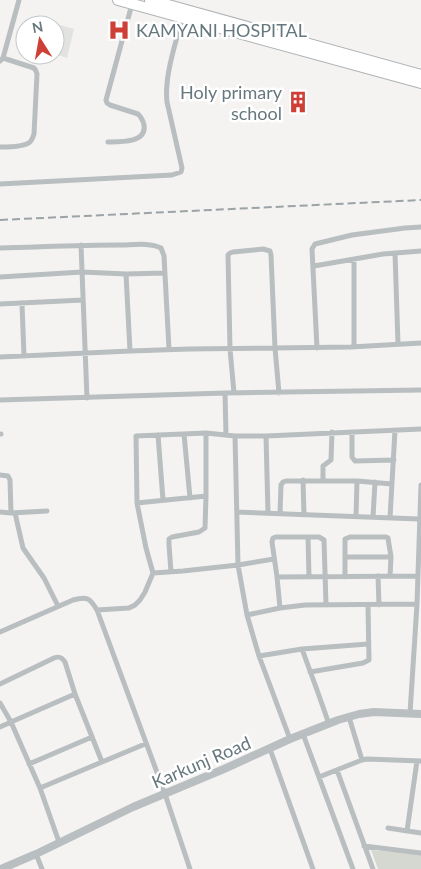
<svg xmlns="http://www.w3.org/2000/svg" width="421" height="869" font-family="Lato,sans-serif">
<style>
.built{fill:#e2e3e1}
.green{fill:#d4d8d0}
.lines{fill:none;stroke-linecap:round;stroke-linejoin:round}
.trunk-casing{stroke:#afb3b5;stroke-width:12}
.minor{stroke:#b9bec0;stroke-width:5}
.tertiary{stroke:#b9bec0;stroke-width:8}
.trunk{stroke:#fff;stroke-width:10}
.rail{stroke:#9ba3a6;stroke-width:2;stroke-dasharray:8 4;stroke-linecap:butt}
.labels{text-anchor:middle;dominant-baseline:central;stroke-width:5;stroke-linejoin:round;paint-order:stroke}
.poi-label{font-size:18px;fill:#66787e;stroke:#fff;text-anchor:start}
.street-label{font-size:18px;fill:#66787e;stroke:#fff}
</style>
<rect width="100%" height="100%" fill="#f4f3f1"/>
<path class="built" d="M60,25L74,29L67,58L55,54V46Z"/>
<path class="green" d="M371,850L421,854V869H378Z"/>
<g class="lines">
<g class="trunk-casing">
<path id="trunk" d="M118,0L421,83
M150,0L421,75"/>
</g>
<path class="minor" d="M0,61L3,58L19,0
M108,142C120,142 147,143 144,125C143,120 142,118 138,114L110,105L107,103L106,100L132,4
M0,147C7,147 25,147 30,142C32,140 33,137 34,134L37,74L36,71L34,68L3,58
M0,184L172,175L181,172L182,168L167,102C164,76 176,43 182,18
M81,245L87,398
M0,248C40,247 80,245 119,245C132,245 149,242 161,248L164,256L169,349
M395,253L398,344
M354,259V347
M314,266L383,254L421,251
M126,274L130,351
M0,277L82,272L126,274L165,273
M0,304L83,300
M22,304L24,356
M317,348L312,249L315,244L352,235L405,228L421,227
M0,357L130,351L189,349L351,347L421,343
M225,393L226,435
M234,393L230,349L228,255L230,253L233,252L263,249L270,251L271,255L275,348L279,393
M0,400L225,393L421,390
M352,432V457L355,461L394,460
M0,434H1
M184,434L190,498
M158,435L163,500
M235,436L238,565L247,615L259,656L290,739
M266,436L268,513
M0,475L8,476L10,480L11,513
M303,480L304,515
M323,481V466L331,460L332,432
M357,481L392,484
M137,503L206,496
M0,512L11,513L47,511
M237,512L419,519
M15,513L23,548L44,578L58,606
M280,514L281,485L283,482L286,481H357L356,517
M373,517L375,482
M390,518L395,430
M308,537H319L324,540L326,605
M345,557H391
M171,572L169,545V539L172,537L199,532L205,528L206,496V433
M153,573L183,571L238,565L274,559
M378,576L379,605
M277,577L272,542L273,538L276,537H308L309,577
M345,577V539L350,537H386L388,538L391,557L390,576
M280,608L277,577L418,576
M97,610L129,608L135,605L140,600L145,592L153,573L146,548L137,503L136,436L206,433L235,436H266L421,429
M247,615L280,608L305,605L417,604
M0,632L73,600C87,596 90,598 97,610L165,794L190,869
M302,649L317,690L329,724
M259,656L302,649L368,644
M310,672L363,663L369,660L368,605
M0,684L54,658C59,656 62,657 65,662L75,694L102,762L40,788
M0,703L11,722L75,694
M410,713L417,604L421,485
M349,717L362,760
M0,727L11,722L40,788L59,842
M303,734L353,869
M270,749L313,869
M102,762L145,744
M29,764L92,737
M337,770L373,869
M319,777L362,760L367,759L421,761
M388,828L421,833
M407,831L417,761
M364,846L421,853
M36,854L42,869"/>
<path class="tertiary" d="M1,869L36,854L133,807L224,769L290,739L338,720L359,714L374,712L421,714"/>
<use href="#trunk" class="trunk"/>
<path class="rail" d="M0,220L421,200"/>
</g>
<defs>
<g id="hospital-bare" transform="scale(1.725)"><path d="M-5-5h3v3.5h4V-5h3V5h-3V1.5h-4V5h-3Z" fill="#ce3f36" stroke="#fff" stroke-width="2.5" paint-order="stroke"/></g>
<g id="building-bare" transform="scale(1.725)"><path d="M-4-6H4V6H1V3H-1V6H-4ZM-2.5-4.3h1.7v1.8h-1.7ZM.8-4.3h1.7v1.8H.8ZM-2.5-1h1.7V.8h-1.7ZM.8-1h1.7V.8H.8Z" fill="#ce3f36" stroke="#fff" stroke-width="2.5" paint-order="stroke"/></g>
</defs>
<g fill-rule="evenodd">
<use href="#hospital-bare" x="119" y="30"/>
<use href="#building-bare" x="298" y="102"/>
</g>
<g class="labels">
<g class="poi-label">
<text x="136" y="30">KAMYANI HOSPITAL</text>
<text x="282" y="92" text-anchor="end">Holy primary<tspan x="282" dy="21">school</tspan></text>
</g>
<g class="street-label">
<text transform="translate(201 762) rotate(-23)">Karkunj Road</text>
</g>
</g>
<g transform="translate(40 40) rotate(349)"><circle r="24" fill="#ffffff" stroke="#c2c9cb"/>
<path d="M0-4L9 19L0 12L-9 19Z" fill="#ce3f36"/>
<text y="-8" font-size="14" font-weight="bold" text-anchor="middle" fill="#66787e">N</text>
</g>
</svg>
